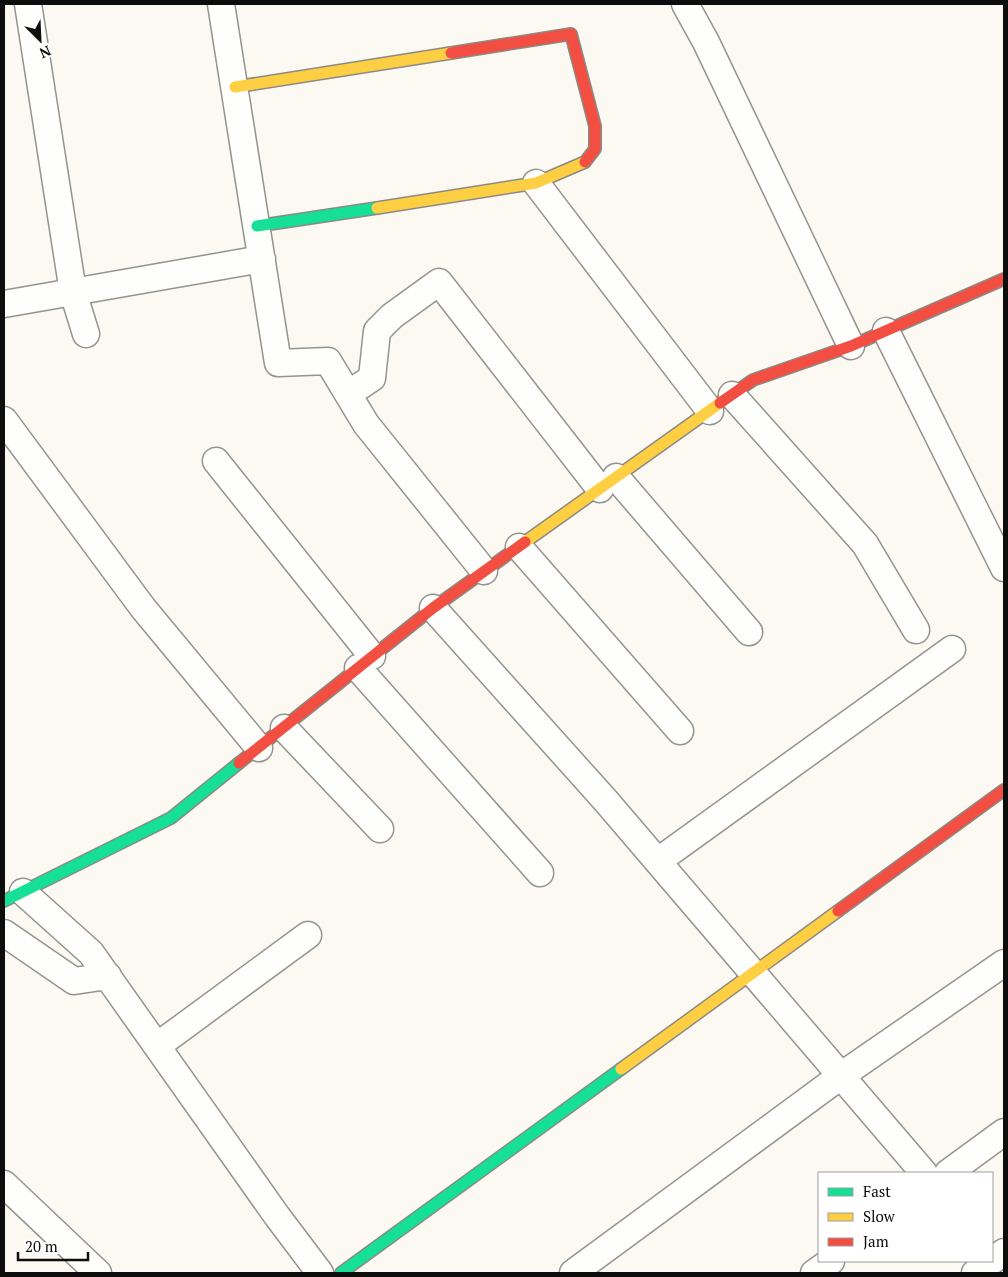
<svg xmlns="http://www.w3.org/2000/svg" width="1008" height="1277" font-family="'PT Serif',serif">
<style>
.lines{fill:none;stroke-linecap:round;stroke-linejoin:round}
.street-casing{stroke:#949390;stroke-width:29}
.fast-casing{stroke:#8b8a86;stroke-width:14}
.slow-casing{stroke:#8b8a86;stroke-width:14}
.jam-casing{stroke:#8b8a86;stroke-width:14}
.street{stroke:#fefefd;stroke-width:26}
.fast{stroke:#16e098;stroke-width:11}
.slow{stroke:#ffcf43;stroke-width:11}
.jam{stroke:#f24e42;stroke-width:11}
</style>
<rect width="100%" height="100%" fill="#fbf9f1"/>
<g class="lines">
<g class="street-casing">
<path id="street" d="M28,4L73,292L86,334
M221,4L278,363L328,361L366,424L484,571
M685,4L706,42L851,346
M536,183L710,411
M4,304L262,259
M886,331L1004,568
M348,394L372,378L377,331L392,316L439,282L600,489
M732,395L865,544L916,630
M4,420L143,608L259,748
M216,461L372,656
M616,477L749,632
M519,547L680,731
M433,608L606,801L924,1173
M358,668L540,873
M284,728L380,829
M658,861L952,649
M23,892L91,953L277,1216L320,1273
M4,933L74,981L108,976
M157,1046L308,935
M948,1173L1004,1132
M4,1184L98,1273
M573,1273L842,1075L1004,963
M814,1273L831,1261
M975,1273L1004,1252"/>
</g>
<g class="fast-casing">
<path id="fast" d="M257,226L377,208
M4,901L171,818L239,763
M341,1273L621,1069"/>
</g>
<g class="slow-casing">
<path id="slow" d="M235,87L451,53
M377,208L536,183L585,162
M525,542L720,403
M621,1069L838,911"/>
</g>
<g class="jam-casing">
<path id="jam" d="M451,53L571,34L595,126V149L585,162
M720,403L753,380L851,346L1004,279
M239,763L433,608L525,542
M838,911L1004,790"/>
</g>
<use href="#street" class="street"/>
<use href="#fast" class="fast"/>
<use href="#slow" class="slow"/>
<use href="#jam" class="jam"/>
</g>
<rect width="1008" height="1277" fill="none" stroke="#0d0d0d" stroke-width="10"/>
<rect x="818" y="1172" width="175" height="90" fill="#ffffff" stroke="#9e9e9e"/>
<rect x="828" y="1188" width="25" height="8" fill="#16e098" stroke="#9e9e9e"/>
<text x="863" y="1197" font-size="15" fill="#0d0d0d">Fast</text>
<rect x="828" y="1213" width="25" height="8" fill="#ffcf43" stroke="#9e9e9e"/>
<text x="863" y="1222" font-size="15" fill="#0d0d0d">Slow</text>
<rect x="828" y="1238" width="25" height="8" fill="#f24e42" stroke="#9e9e9e"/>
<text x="863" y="1247" font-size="15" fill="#0d0d0d">Jam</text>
<g transform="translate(40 40) rotate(156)" stroke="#ffffff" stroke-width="4" paint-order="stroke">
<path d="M0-4L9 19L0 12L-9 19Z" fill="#0d0d0d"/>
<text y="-8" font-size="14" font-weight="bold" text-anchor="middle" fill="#0d0d0d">N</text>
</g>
<path d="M18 1252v8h70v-8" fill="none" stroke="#0d0d0d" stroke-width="2.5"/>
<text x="25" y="1252" font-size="15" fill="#0d0d0d" stroke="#ffffff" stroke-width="4" paint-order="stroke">20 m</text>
</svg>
